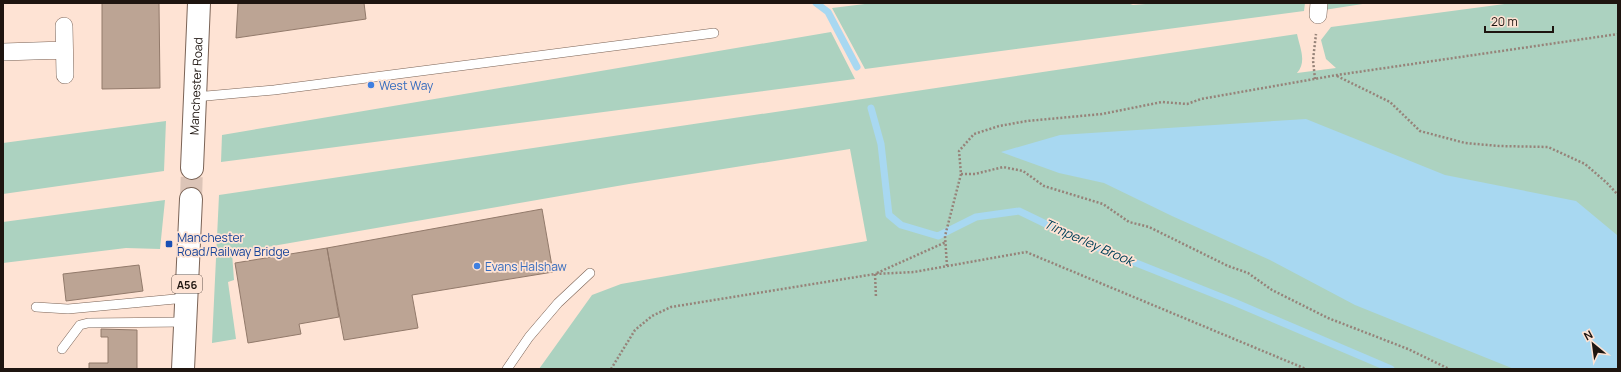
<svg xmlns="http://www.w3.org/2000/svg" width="1621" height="372" font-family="Manrope,sans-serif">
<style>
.green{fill:#acd2c0}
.water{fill:#a8d8f1}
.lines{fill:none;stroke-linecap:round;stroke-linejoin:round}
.stream{stroke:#a8d8f1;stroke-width:7}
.building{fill:#bca494;stroke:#927a6b}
.trunk-tunnel{stroke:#dcc4b7;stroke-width:22;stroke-dasharray:22 11;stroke-linecap:butt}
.service-casing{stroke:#7a6356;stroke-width:10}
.minor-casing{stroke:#7a6356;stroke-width:18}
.trunk-casing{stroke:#7a6356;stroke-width:24}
.path{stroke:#968379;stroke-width:2.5;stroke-dasharray:2 2;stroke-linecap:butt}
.service{stroke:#fff;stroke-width:9}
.minor{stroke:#fff;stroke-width:17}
.trunk{stroke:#fff;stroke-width:22}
.shop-dot{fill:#3f7fe0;stroke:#fee3d4;stroke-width:1.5}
.transit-dot{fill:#1a4fb4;stroke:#fee3d4;stroke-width:1.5}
.labels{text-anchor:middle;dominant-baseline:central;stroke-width:3.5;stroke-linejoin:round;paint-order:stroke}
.shield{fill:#fee3d4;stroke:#61534b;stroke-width:1}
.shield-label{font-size:11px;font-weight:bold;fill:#1e1510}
.shop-label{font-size:12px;fill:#366cbe;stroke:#fee3d4;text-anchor:start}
.street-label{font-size:12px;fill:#1e1510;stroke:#fee3d4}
.transit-label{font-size:12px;fill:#164399;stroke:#fee3d4;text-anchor:start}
.water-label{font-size:13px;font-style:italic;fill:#00425a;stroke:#fee3d4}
</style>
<rect width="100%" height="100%" fill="#fee3d4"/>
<path class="green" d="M873,3H1127L1133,5L1158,3H1305L1304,11L865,69L832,8Z
M1325,3H1369L1324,10Z
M1512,3H1618V369H539L592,295L621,284L867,241L850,149L629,184L232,253L234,280L228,282L236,339L212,343L219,195L1297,34C1300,48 1307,62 1297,73L1336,68L1326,59L1321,40L1331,27Z
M831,32L855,79L221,162L222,135Z
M166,121L164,171L3,194V143Z
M165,200L160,249L126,248L3,263V222Z"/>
<path class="water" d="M1306,119L1445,175L1576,201L1617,235L1618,369H1514L1355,305L1270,260L1172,216L1104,183L1059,173L1001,152L1060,135Z"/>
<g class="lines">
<path class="stream" d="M816,3L828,12L857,67
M871,108L881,144L889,215L901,225L938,236L976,217L1019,211L1081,241L1234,302L1391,369"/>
</g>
<path class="building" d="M102,3H159L160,88L102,89Z
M238,3H364L366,19L236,38Z
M542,209L553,272L412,295L418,328L344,340L327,248Z
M327,248L339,317L299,324L301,334L248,343L235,263Z
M139,265L143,291L66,301L63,274Z
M101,329L137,330V369H89V363H108V337H101Z"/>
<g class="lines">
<path class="trunk-tunnel" d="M191,199L192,168"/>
<g class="service-casing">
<path id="service" d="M195,97L274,90L714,33
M36,307L68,309L186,298
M62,349L80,325L88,323L185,322
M507,369L529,337L558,303L590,273"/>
</g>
<g class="minor-casing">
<path id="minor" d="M1318,15L1319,3
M64,26L65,75
M3,52L64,50"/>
</g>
<g class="trunk-casing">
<g id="trunk">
<path id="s1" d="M192,168L199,3"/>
<path d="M183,369L191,199"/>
</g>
</g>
<path class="path" d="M1337,76L1390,102L1420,131L1465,143L1499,146L1548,147L1585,164L1607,183L1618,195
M1315,79L1313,60L1316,34
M961,174H975L1003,167L1023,171L1044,186L1103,204L1129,222L1149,227L1228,266L1248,273L1272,290L1328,318L1408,349L1449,369
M947,266L945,236L961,174L959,151L974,134L999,126L1027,121L1102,114L1162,102L1187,104L1201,99L1337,75L1618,34
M877,273L946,242
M875,274L876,298
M611,369L635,330L652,316L671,307L875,274L914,272L1026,252L1306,369"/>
<use href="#service" class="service"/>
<use href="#minor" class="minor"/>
<use href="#trunk" class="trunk"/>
</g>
<g class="shop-dot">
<circle cx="371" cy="85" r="4"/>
<circle cx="477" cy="266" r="4"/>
</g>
<rect class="transit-dot" x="165" y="240" width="8" height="8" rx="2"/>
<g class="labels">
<rect class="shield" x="172" y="275" width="30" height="18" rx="3"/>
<g class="shield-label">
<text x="187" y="284">A56</text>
</g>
<g class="shop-label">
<text x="379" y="85">West Way</text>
<text x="485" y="266">Evans Halshaw</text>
</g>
<g class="street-label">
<text stroke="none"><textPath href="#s1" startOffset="82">Manchester Road</textPath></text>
</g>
<g class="transit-label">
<text x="177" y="237">Manchester<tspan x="177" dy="14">Road/Railway Bridge</tspan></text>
</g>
<g class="water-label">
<text transform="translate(1089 242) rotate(24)">Timperley Brook</text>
</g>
</g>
<rect width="1621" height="372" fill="none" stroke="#1e1510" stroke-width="8"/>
<g transform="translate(1593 344) rotate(331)" stroke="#fee3d4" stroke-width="3" paint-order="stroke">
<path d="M0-3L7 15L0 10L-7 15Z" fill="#1e1510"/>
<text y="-6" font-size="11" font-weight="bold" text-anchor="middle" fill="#1e1510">N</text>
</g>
<path d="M1485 26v6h68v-6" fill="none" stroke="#1e1510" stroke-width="2"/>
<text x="1491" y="26" font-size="12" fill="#1e1510" stroke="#fee3d4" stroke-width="3" paint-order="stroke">20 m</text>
</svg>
